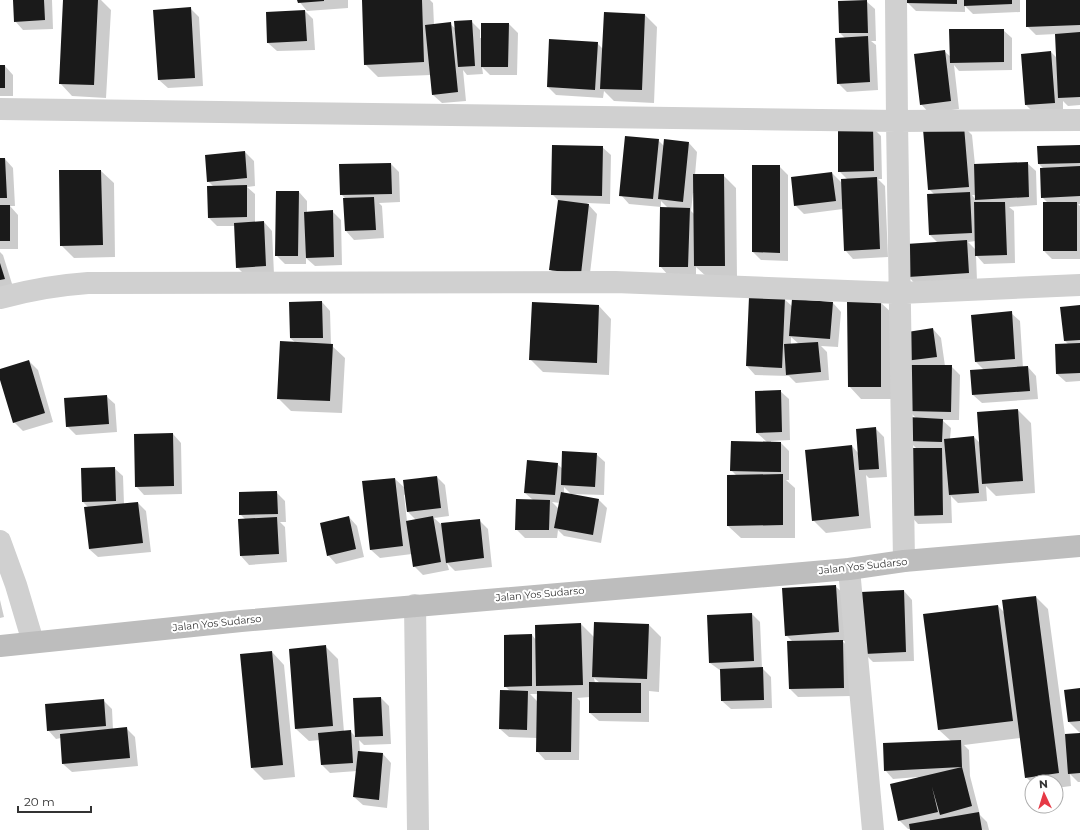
<svg xmlns="http://www.w3.org/2000/svg" width="1080" height="830" font-family="Montserrat,sans-serif">
<style>
.shadow{fill:#0003;fill-rule:evenodd}
.building{fill:#1a1a1a}
.lines{fill:none;stroke-linecap:round;stroke-linejoin:round}
.street{stroke:#d0d0d0;stroke-width:22}
.secondary{stroke:#bdbdbd;stroke-width:22}
.labels{text-anchor:middle;dominant-baseline:central;stroke-width:4;stroke-linejoin:round;paint-order:stroke}
.street-label{font-size:10px;fill:#333;stroke:#fff}
</style>
<rect width="100%" height="100%" fill="#fff"/>
<path class="shadow" d="M14,0H52L53,29L23,30L15,21Z
M64,0H101L111,10L106,98L72,96L60,83Z
M298,0H348V8L307,11Z
M363,0H430L433,3L434,25L450,24L456,29L471,21L480,30V38H482V24H509L518,33L517,75H490L482,67L483,74L467,75L463,70L466,101L442,103L433,95L431,75L378,77L365,64Z
M907,0H1020V12L973,14L965,6V12L916,11L907,2Z
M1027,0H1080V105L1068,106L1063,101V111L1034,113L1026,105L1051,52L1057,58L1056,34L1036,35L1027,26Z
M866,1L875,9L876,41H871L876,45L878,90L847,92L838,83L845,38L840,33Z
M190,8L199,17L203,86L168,88L159,80Z
M305,11L313,19L315,50L277,51L268,43Z
M645,15L657,27L654,103L614,101L604,91L603,98L556,95L548,87L597,43L603,49Z
M1003,30L1012,38V70L959,71L954,65L959,109L929,113L921,104L944,51L951,57Z
M0,66H5L13,75V96H0Z
M964,127L972,135L975,165L1027,163L1036,171L1037,205L1009,207L1014,211L1015,263L984,264L976,255L977,281L917,286L909,277L938,243L930,235L935,195L929,189ZM972,195H976V200ZM976,241V250L968,242Z
M873,128L881,136L882,179H878L885,186L888,257L853,259L845,250L843,209L804,214L795,205L832,173L842,183L847,179L839,171Z
M658,140L664,146L689,143L697,152L695,175H723L736,188L737,278H708L696,267V275H668L660,266L669,209L661,201V207L629,204L621,195ZM693,193H695V215L691,211Z
M1080,146V204H1078L1080,206V259H1052L1044,251L1048,203L1042,197L1044,169L1039,164Z
M602,147L611,155L610,204L587,203L597,214L589,282L559,278L550,269L559,201L552,194Z
M245,152L254,161L255,186L247,187L255,194V223L264,222L272,231L274,274L246,276L237,267L235,226H217L209,218L214,187L208,181Z
M0,159H5L13,168L15,206H10L18,215V249H0Z
M391,164L399,172L400,202L379,203L382,206L384,238L354,240L346,231L344,199H346L341,194Z
M779,166L788,175V261L761,260L753,252Z
M60,171H101L114,183L115,257L74,258L61,245Z
M299,192L307,201V212L332,211L341,220L342,265L315,266L306,258V264H285L276,255Z
M0,252L3,255L13,287L0,291Z
M750,298L784,299L793,307L833,303L841,312L838,347L821,346L827,352L829,380L796,383L789,376L755,375L747,366ZM791,337L799,344L791,345Z
M322,302L330,311L331,345L345,358L342,413L291,411L278,398L296,343L290,338Z
M880,302L893,314V399H861L849,386Z
M599,306L611,319L609,375L543,372L530,359Z
M1080,306V381L1066,382L1057,374L1069,345L1065,341Z
M1011,313L1020,321L1023,368L1028,367L1036,376L1038,399L982,403L973,395L984,370L976,362Z
M933,329L941,338L945,366H951L960,375L959,420H942L951,428L950,439L974,437L980,443L1018,410L1031,423L1035,493L996,496L986,486L987,501L958,503L951,496L952,523L918,524L910,515L917,449L909,441L917,419L909,411L906,361Z
M29,361L38,370L53,422L23,431L14,422L0,376V370Z
M780,391L789,399L790,440L771,441V443H781L789,451V480H786L795,488V538H741L728,526L737,476L731,470L767,442L757,433Z
M106,396L115,404L117,432L76,435L67,426Z
M875,428L884,437L887,477L869,478L866,475L871,528L826,533L813,520L852,446L859,454Z
M173,434L181,443L182,494L144,495L136,486Z
M596,454L605,462L604,495L571,494L564,487V494L599,500L607,508L601,543L564,536L558,530L557,538H525L516,529L533,500L525,493L557,464L563,469ZM552,502L560,503L559,509Z
M114,468L123,476L124,504L138,503L146,511L151,552L98,557L89,549V508L83,502Z
M437,477L445,485L449,516L434,518L443,526L479,520L488,529L492,567L455,571L447,563L449,570L423,575L414,566L412,554L380,558L371,550L395,479L406,489ZM406,494L408,512L416,520L407,521L404,495Z
M276,492L285,501L286,522H280L285,527L287,562L249,565L241,556L239,520H246L240,514Z
M349,517L357,526L364,557L336,564L328,555Z
M835,586L844,594L847,641H842L851,649L852,696L798,697L790,689L793,642L786,635Z
M904,591L912,600L914,661L873,662L865,654Z
M1036,597L1048,609L1065,735L1080,734V782H1078L1070,774L1071,786L1056,788V782L1032,783L1026,777L1021,738L964,745L969,750L970,776L980,815L987,822L989,830L908,829L899,820L918,777L893,779L885,770L951,741L939,730L998,606L1005,613Z
M0,600L4,617L0,618Z
M752,614L760,622L762,668L771,677L772,708L731,709L722,701L721,671L710,663Z
M581,624L595,638L649,625L661,637L659,692L649,691V722L599,721L590,713V697L577,698L580,701L579,760H545L537,751V738L509,737L500,729L510,691L505,686L532,635L536,640ZM594,678L600,683H595ZM530,694H538V702Z
M325,646L338,659L344,732L350,731L355,736L381,698L389,706L391,744L364,745L359,740L360,752L383,754L391,763L387,808L363,805L354,797L357,771L330,773L322,765L320,740L309,741L296,729Z
M272,652L284,665L295,777L264,780L252,768Z
M1080,689V733L1069,722L1065,691Z
M103,700L112,709L113,730L127,729L135,737L138,766L72,772L63,764L61,738L56,739L48,730Z"/>
<path class="building" d="M13,0H44L45,20L14,22Z
M63,0H98L94,85L59,84Z
M297,0H324V1L298,3Z
M362,0H422L424,62L364,65Z
M867,0L868,33H839L838,1Z
M906,0H957V4L906,3Z
M964,0H1012V4L964,6Z
M1026,0H1080V25L1026,27Z
M191,7L195,78L158,80L153,10Z
M305,10L307,41L267,43L266,12Z
M604,12L645,14L642,90L600,89Z
M472,20L475,66L458,67L454,21Z
M451,22L458,92L432,95L425,25Z
M481,23H509L508,67H481Z
M949,29H1004V62L950,63Z
M1080,32V97L1058,98L1055,34Z
M868,36L870,82L837,84L835,38Z
M549,39L598,42L595,90L547,87Z
M945,50L951,101L920,105L914,54Z
M1051,51L1055,103L1025,105L1021,54Z
M0,65H5V88H0Z
M964,126L969,187L928,190L923,129Z
M873,127L874,171L838,172V128Z
M625,136L659,139L653,199L619,196Z
M664,139L689,142L683,202L658,199Z
M552,145L603,146L602,196L551,195Z
M1080,145V163L1038,164L1037,146Z
M245,151L247,178L207,182L205,155Z
M0,158H5L7,198H0Z
M1028,162L1029,197L975,200L974,164Z
M391,163L392,194L340,195L339,164Z
M752,165H780V253L752,252Z
M1080,166V196L1041,198L1040,168Z
M59,170H101L103,245L60,246Z
M832,172L836,201L794,206L791,177Z
M693,174H724L725,266H694Z
M877,177L880,249L844,251L841,179Z
M247,185V217L208,218L207,186Z
M276,191H299L298,256H275Z
M970,192L972,233L929,235L927,194Z
M374,197L376,230L345,231L343,198Z
M558,200L589,204L581,274L549,270Z
M974,202H1005L1007,255L975,256Z
M1043,202H1077V251H1043Z
M0,205H10V241H0Z
M660,207L690,208L688,267H659Z
M333,210L334,257L306,258L304,212Z
M264,221L266,266L236,268L234,223Z
M967,240L969,273L908,277L906,244Z
M0,263L5,279L0,280Z
M749,297L785,298L782,368L746,366Z
M792,299L833,302L830,339L789,336Z
M322,301L323,338H290L289,302Z
M847,301H881V387H848Z
M532,302L599,305L597,363L529,360Z
M1080,305V340L1064,341L1060,307Z
M1012,311L1015,359L975,362L971,315Z
M933,328L937,357L905,361L901,333Z
M280,341L333,344L330,401L277,399Z
M818,342L821,372L786,375L784,344Z
M1080,343V373L1056,374L1055,344Z
M29,360L45,413L13,423L0,380V369Z
M909,365H952L951,412L908,411Z
M1028,366L1030,391L972,395L970,370Z
M781,390L782,432L756,433L755,391Z
M107,395L109,424L66,427L64,398Z
M1018,409L1023,481L982,484L977,412Z
M908,417L943,419L942,442L908,441Z
M876,427L879,469L859,470L856,429Z
M173,433L174,486L135,487L134,434Z
M974,436L979,493L949,495L944,439Z
M731,441L781,442V472L730,471Z
M852,445L859,516L812,521L805,450Z
M907,448H942L943,515L909,516Z
M562,451L597,453L595,487L561,485Z
M527,460L558,463L555,495L524,493Z
M115,467L116,501L82,502L81,468Z
M783,474V525L727,526V475Z
M437,476L441,508L407,512L403,480Z
M395,478L403,546L370,550L362,481Z
M277,491L278,514L239,515V492Z
M561,492L599,499L593,535L554,528Z
M516,499L550,500L549,530H515Z
M138,502L143,543L89,549L84,507Z
M349,516L356,549L327,556L320,523Z
M433,516L441,562L413,567L406,521Z
M277,517L279,554L240,556L238,519Z
M480,519L484,558L446,563L441,523Z
M836,585L839,632L785,636L782,588Z
M904,590L906,652L864,654L861,592Z
M1036,596L1059,773L1025,778L1002,600Z
M998,605L1013,721L938,730L923,614Z
M752,613L754,661L709,663L707,615Z
M594,622L649,624L647,679L592,677Z
M581,623L583,685L536,686L535,625Z
M532,634V686L504,687V635Z
M843,640L844,688L789,689L787,641Z
M326,645L333,726L295,729L289,649Z
M272,651L283,765L251,768L240,654Z
M763,667L764,700L721,701L720,669Z
M589,682L641,683V713H589Z
M1080,688V721L1068,722L1064,690Z
M500,690L528,691L527,730L499,729Z
M537,691L572,692L571,752H536Z
M381,697L383,736L355,737L353,698Z
M104,699L106,726L47,731L45,704Z
M127,727L130,758L62,764L60,734Z
M351,730L353,763L321,765L318,733Z
M1080,733V773L1068,774L1065,734Z
M961,740L962,767L884,771L883,743Z
M358,751L383,753L379,800L353,797Z
M962,767L972,806L940,815L932,787L938,812L898,821L890,784Z
M979,812L982,830H910L909,824Z"/>
<g class="lines">
<path class="street" d="M896,0L897,121L904,561
M0,109L897,121L1080,120
M0,298C30,290 58,285 88,283L615,282L900,293L1080,285
M0,541L16,585L33,642
M849,569L873,830
M415,605L418,830"/>
<path class="secondary" d="M0,646L241,621L849,569L904,561L1080,546"/>
</g>
<g class="labels">
<g class="street-label">
<text transform="translate(863 566) rotate(-6)">Jalan Yos Sudarso</text>
<text transform="translate(540 594) rotate(-5)">Jalan Yos Sudarso</text>
<text transform="translate(217 623) rotate(-6)">Jalan Yos Sudarso</text>
</g>
</g>
<g transform="translate(1044 794) rotate(356)"><circle r="19" fill="#ffffff" stroke="#adadad"/>
<path d="M0-3L7 15L0 10L-7 15Z" fill="#e63946"/>
<text y="-6" font-size="11" font-weight="bold" text-anchor="middle" fill="#333333">N</text>
</g>
<path d="M18 806v6h73v-6" fill="none" stroke="#333333" stroke-width="2"/>
<text x="24" y="806" font-size="12" fill="#333333" stroke="#ffffff" stroke-width="3" paint-order="stroke">20 m</text>
</svg>
